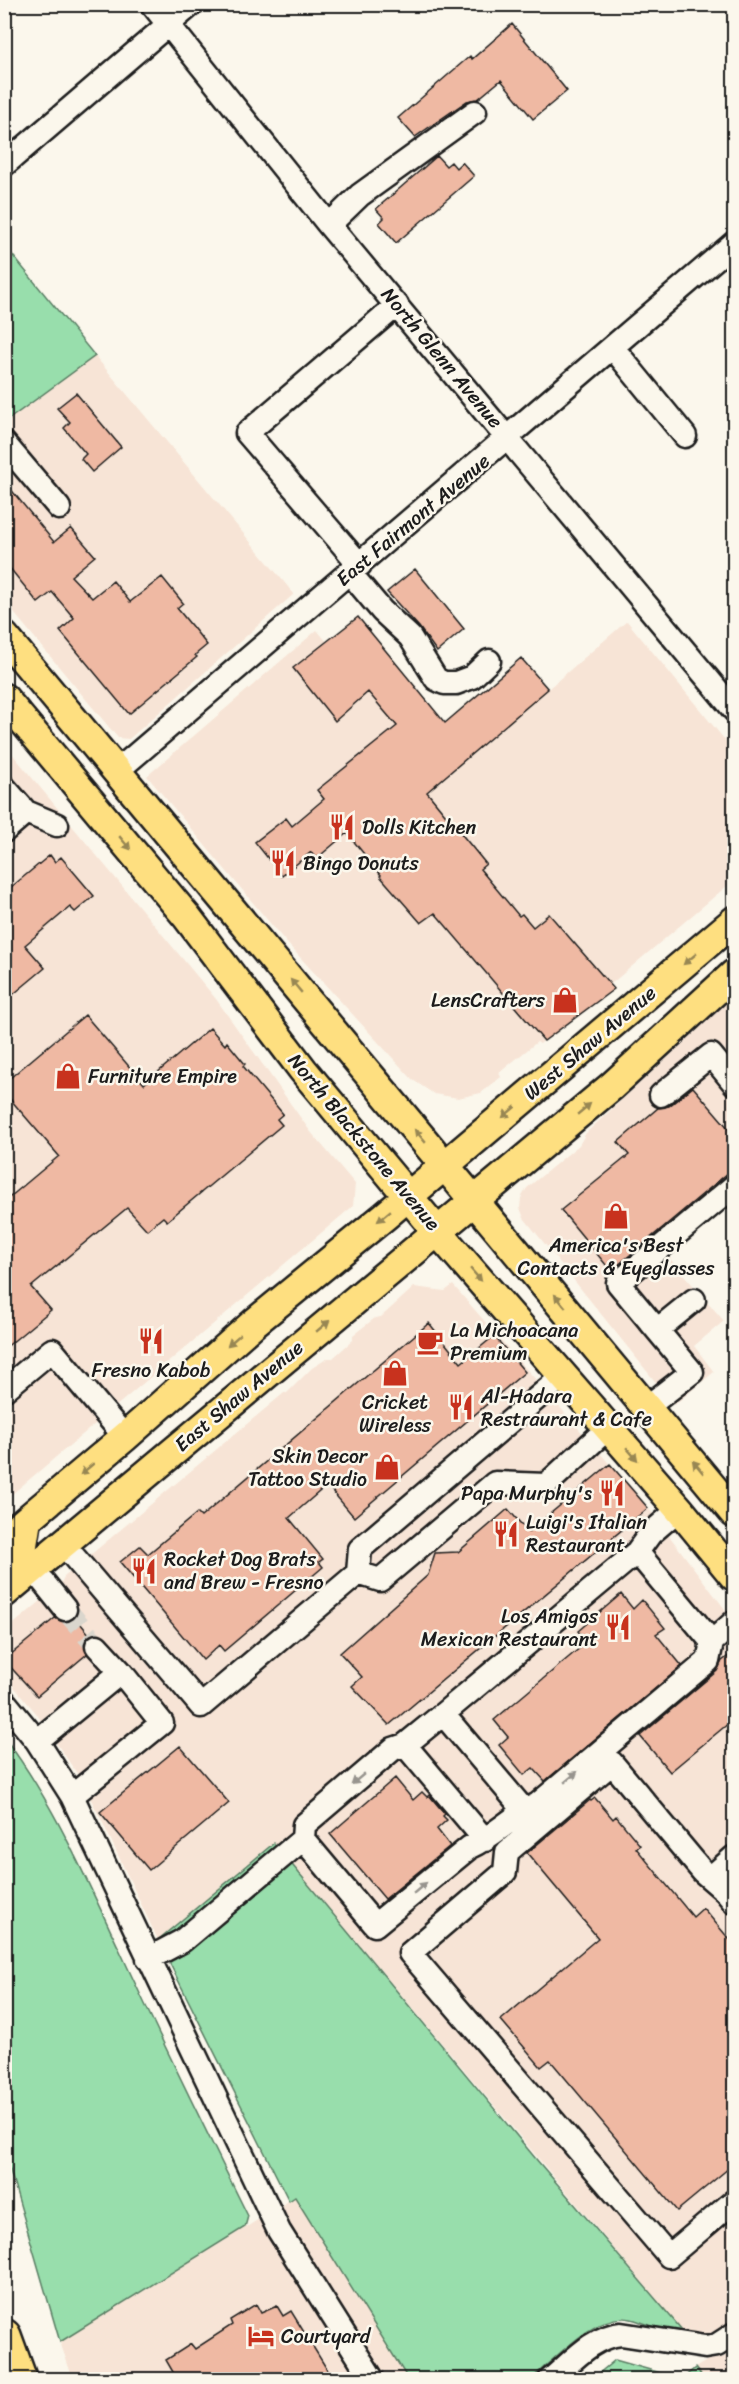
<svg xmlns="http://www.w3.org/2000/svg" width="739" height="2384" font-family="Sriracha,sans-serif">
<style>
.built{fill:#f7e4d6}
.green{fill:#98deac;stroke:#5a7d64;stroke-width:1.5}
.building{fill:#efb9a3;stroke:#1c1c1c;stroke-width:1.5}
.lines{fill:none;stroke-linecap:round;stroke-linejoin:round}
.minor-tunnel{stroke:#dad6cd;stroke-width:22;stroke-dasharray:22 11;stroke-linecap:butt}
.minor-casing{stroke:#1c1c1c;stroke-width:27}
.major-casing{stroke:#1c1c1c;stroke-width:33}
.highway-casing{stroke:#1c1c1c;stroke-width:38}
.minor{stroke:#fbf7ec;stroke-width:22}
.major{stroke:#fedf80;stroke-width:28}
.highway{stroke:#fedf80;stroke-width:33}
.oneway{fill:#988753}
.oneway2{fill:#97948e}
.labels{text-anchor:middle;dominant-baseline:central;stroke-width:5;stroke-linejoin:round;paint-order:stroke}
.street-label{font-size:20px;fill:#1c1c1c;stroke:#fbf7ec}
.poi-label{font-size:20px;fill:#1c1c1c;stroke:#fbf7ec;text-anchor:start}
</style>
<rect width="100%" height="100%" fill="#fbf7ec"/>
<filter id="ink" filterUnits="userSpaceOnUse"><feTurbulence type="fractalNoise" baseFrequency=".0167" numOctaves="2"/><feDisplacementMap in="SourceGraphic" scale="12" xChannelSelector="R" yChannelSelector="G"/><feConvolveMatrix kernelMatrix="1 2 1 2 8 2 1 2 1" color-interpolation-filters="sRGB"/></filter>
<g filter="url(#ink)">
<path class="built" d="M95,356L294,594L129,739L118,738L5,602L4,422Z
M627,621L734,751V880L540,1044L537,1042L499,1073L501,1077L481,1093L458,1098L434,1094L413,1080L285,941L147,776L317,630L442,780Z
M4,744L216,999L310,1131L355,1184L353,1206L5,1500Z
M734,996V1197L666,1254L724,1321L694,1346L714,1372L674,1405L524,1218L520,1208L521,1198L527,1188L579,1145L586,1133Z
M453,1285L648,1508L734,1621V2317L723,2327L708,2335L688,2337L274,1843L158,1940L101,1819L78,1775L36,1713L5,1676L4,1632L60,1585L64,1577L284,1393H287L312,1368L328,1358H333L353,1340V1335L375,1318L381,1317L414,1287L445,1291Z
M295,2197L408,2379H73L60,2342Z
M734,2349V2379H704L695,2368L708,2360L724,2357Z"/>
<path class="green" d="M5,246L95,356L5,422H4Z
M4,1737C54,1803 86,1879 121,1953C162,2042 205,2129 248,2216L245,2227L60,2342L5,2153Z
M274,1843L536,2159L688,2337C668,2334 651,2324 631,2319C597,2311 555,2359 531,2379H408L295,2197L289,2201L158,1940Z
M615,2360L682,2379L695,2368L704,2379H592Z"/>
<path class="building" d="M512,24L567,91L533,119L501,80L478,99L467,101L415,137L398,118L470,56L472,59Z
M437,156L446,166L451,162L456,168L462,162L474,176L396,243L379,223L384,218L376,209Z
M76,393L121,447L92,472L81,459L86,454L64,428L70,422L57,408Z
M4,481L54,542L71,528L95,556L71,576L92,598L113,581L130,602L162,577L183,603L177,608L207,645L195,655L197,657L129,714L60,631L74,618L52,592L38,603L4,561Z
M415,569L464,629L437,652L419,627L387,592Z
M358,617L445,723L521,658L548,689L427,792L486,864L480,869L519,916L522,914L533,927L549,914L614,989L544,1041L435,913L421,923L380,876L381,875L347,833L316,859L311,852L282,876L255,842L286,818L292,826L324,799L317,790L397,726L368,692L335,721L293,668Z
M50,855L55,862L61,857L94,896L75,912L70,907L25,945L45,968L4,1002V893Z
M85,1015L144,1084L210,1028L225,1045L227,1042L245,1064L243,1066L283,1114L277,1119L282,1125L167,1221L163,1217L147,1230L127,1208L31,1287L51,1310L4,1349V1202L59,1156L4,1092V1083Z
M693,1087L735,1136V1167L611,1271L561,1210L629,1155L618,1142L658,1108L669,1106Z
M429,1323L461,1363L494,1336L525,1372L354,1517L327,1485L289,1518L323,1559L319,1562L323,1567L224,1651L219,1645L203,1660L120,1562L140,1546L148,1554L197,1513L201,1517Z
M610,1464L648,1508L389,1725L352,1686L362,1677L340,1653L428,1575L435,1553L458,1552L508,1509L528,1532Z
M621,1594L633,1609L642,1600L665,1628L656,1634L682,1666L545,1781L533,1768L524,1775L499,1745L508,1737L494,1720L587,1642L578,1631Z
M75,1617L90,1635L84,1643L87,1654L37,1696L4,1660L55,1618L66,1622Z
M735,1651V1718L670,1772L640,1736L717,1671L722,1661Z
M180,1746L229,1803L149,1870L100,1812Z
M395,1778L413,1800L422,1792L427,1797L429,1795L445,1814L443,1816L447,1820L437,1829L450,1846L385,1899L330,1834Z
M595,1798L613,1819L616,1816L640,1845L636,1848L693,1917L703,1908L735,1946V2163L677,2211L550,2060L541,2067L501,2020L598,1938L527,1853L590,1800L591,1801Z
M256,2304L261,2313L277,2306L283,2316L291,2311L333,2379H177L166,2360L191,2344L195,2349L232,2325L230,2320Z"/>
<g class="lines">
<path class="minor-tunnel" d="M65,1609L97,1646"/>
<g class="minor-casing">
<path id="minor" d="M152,4L329,225L734,710
M4,165L192,4
M329,225L360,195L475,112
M613,348L685,436
M4,443L59,508
M360,565L247,433L397,305
M350,573L382,611L410,637L436,679L444,683H456L472,677L489,661
M117,771L734,243
M4,787L26,812L57,825
M4,831L26,812
M661,1095L711,1055L734,1083
M657,1330L694,1300
M4,1390L52,1350L125,1437
M647,1407L692,1372L618,1283L734,1186
M679,1509L650,1534L637,1552L443,1714L405,1745L393,1749L304,1825L303,1839L375,1925L470,1847C495,1836 513,1815 538,1804L708,1661L712,1642L734,1622
M63,1544L201,1706L358,1573L360,1549L563,1376
M637,1552L712,1642
M33,1569L65,1609
M358,1573L380,1580L495,1483L546,1485L609,1427
M97,1646L121,1672
M4,1701L37,1741L72,1796L279,2231L373,2380
M443,1714L524,1810
M37,1741L121,1672L162,1723L72,1796
M405,1745L485,1840
M710,1878L734,1857
M734,1902L725,1891L703,1872L612,1763L507,1852L505,1872L410,1953L669,2256L734,2201
M148,1959L182,1941L303,1839
M550,2380C572,2362 592,2337 621,2334L705,2347L717,2345L734,2334"/>
</g>
<g class="major-casing">
<path id="major" d="M4,636L734,1513
M4,698L187,917L303,1070L437,1231L679,1509L734,1576
M4,1539L125,1437L254,1323L385,1216L734,921
M4,1566L22,1551L27,1520
M4,1593L612,1086L734,974"/>
</g>
<g class="highway-casing">
<path id="highway" d="M4,2336L20,2380"/>
</g>
<use href="#minor" class="minor"/>
<use href="#major" class="major"/>
<use href="#highway" class="highway"/>
</g>
<defs><path id="oneway-solid" d="M-6-.8H1V-3.2L6.5 0L1 3.2V.8H-6Z" transform="scale(1.5)"/></defs>
<g class="oneway">
<use href="#oneway-solid" transform="translate(125 843) rotate(50)"/>
<use href="#oneway-solid" transform="translate(690 959) rotate(140)"/>
<use href="#oneway-solid" transform="translate(296 986) rotate(-130)"/>
<use href="#oneway-solid" transform="translate(584 1109) rotate(-40)"/>
<use href="#oneway-solid" transform="translate(509 1112) rotate(140)"/>
<use href="#oneway-solid" transform="translate(420 1136) rotate(-130)"/>
<use href="#oneway-solid" transform="translate(384 1216) rotate(140)"/>
<use href="#oneway-solid" transform="translate(476 1275) rotate(49)"/>
<use href="#oneway-solid" transform="translate(560 1301) rotate(-130)"/>
<use href="#oneway-solid" transform="translate(323 1326) rotate(-40)"/>
<use href="#oneway-solid" transform="translate(234 1340) rotate(139)"/>
<use href="#oneway-solid" transform="translate(632 1454) rotate(49)"/>
<use href="#oneway-solid" transform="translate(698 1467) rotate(-130)"/>
<use href="#oneway-solid" transform="translate(87 1469) rotate(140)"/>
</g>
<g class="oneway2">
<use href="#oneway-solid" transform="translate(571 1777) rotate(-40)"/>
<use href="#oneway-solid" transform="translate(358 1779) rotate(140)"/>
<use href="#oneway-solid" transform="translate(420 1888) rotate(-40)"/>
</g>
</g>
<defs>
<g id="restaurant-bare" transform="scale(2.07)"><path d="M-5-6h1v4h1v-4h1v4h1v-4h1v5L-1.5 .5V6h-2V.5L-5-1ZM5-6V6H3V1.5H1.5Q1.5-4 5-6Z" fill="#c8321e" stroke="#fbf7ec" stroke-width="2.5" paint-order="stroke"/></g>
<g id="shop-bare" transform="scale(2.07)"><path d="M-5-2.5h2.3a2.7 3.5 0 0 1 5.4 0H5L5.5 6h-11ZM-1.5-2.5h3a1.5 2.3 0 0 0-3 0Z" fill="#c8321e" stroke="#fbf7ec" stroke-width="2.5" paint-order="stroke"/></g>
<g id="cafe-bare" transform="scale(2.07)"><path d="M-5.5-4.5H6V0H3Q3 3.5 0 3.5H-2.5Q-5.5 3.5-5.5 0ZM3-3.2v2h1.7v-2ZM-6 4.5H4V6H-6Z" fill="#c8321e" stroke="#fbf7ec" stroke-width="2.5" paint-order="stroke"/></g>
<g id="hotel-bare" transform="scale(2.07)"><path d="M-6-4.5h1.5V1H6V5H4.5V3h-9V5H-6ZM-4 0a1.8 1.8 0 1 1 3.6 0ZM.5 0V-2.5h3Q6-2.5 6 0Z" fill="#c8321e" stroke="#fbf7ec" stroke-width="2.5" paint-order="stroke"/></g>
</defs>
<g fill-rule="evenodd">
<use href="#restaurant-bare" x="342" y="827"/>
<use href="#restaurant-bare" x="283" y="863"/>
<use href="#shop-bare" x="565" y="1000"/>
<use href="#shop-bare" x="68" y="1076"/>
<use href="#shop-bare" x="616" y="1216"/>
<use href="#restaurant-bare" x="151" y="1341"/>
<use href="#cafe-bare" x="430" y="1342"/>
<use href="#shop-bare" x="395" y="1373"/>
<use href="#restaurant-bare" x="461" y="1407"/>
<use href="#shop-bare" x="387" y="1467"/>
<use href="#restaurant-bare" x="612" y="1493"/>
<use href="#restaurant-bare" x="506" y="1534"/>
<use href="#restaurant-bare" x="144" y="1571"/>
<use href="#restaurant-bare" x="618" y="1627"/>
<use href="#hotel-bare" x="261" y="2336"/>
</g>
<g class="labels">
<g class="street-label">
<text transform="translate(442 358) rotate(50)">North Glenn Avenue</text>
<text transform="translate(413 520) rotate(-40)">East Fairmont Avenue</text>
<text transform="translate(590 1043) rotate(-40)">West Shaw Avenue</text>
<text transform="translate(364 1142) rotate(50)">North Blackstone Avenue</text>
<text transform="translate(239 1396) rotate(-40)">East Shaw Avenue</text>
</g>
<g class="poi-label">
<text x="362" y="827">Dolls Kitchen</text>
<text x="303" y="863">Bingo Donuts</text>
<text x="545" y="1000" text-anchor="end">LensCrafters</text>
<text x="88" y="1076">Furniture Empire</text>
<text x="616" y="1245" text-anchor="middle">America's Best<tspan x="616" dy="23">Contacts &amp; Eyeglasses</tspan></text>
<text x="450" y="1330">La Michoacana<tspan x="450" dy="23">Premium</tspan></text>
<text x="151" y="1370" text-anchor="middle">Fresno Kabob</text>
<text x="481" y="1396">Al-Hadara<tspan x="481" dy="23">Restraurant &amp; Cafe</tspan></text>
<text x="395" y="1402" text-anchor="middle">Cricket<tspan x="395" dy="23">Wireless</tspan></text>
<text x="367" y="1456" text-anchor="end">Skin Decor<tspan x="367" dy="23">Tattoo Studio</tspan></text>
<text x="592" y="1493" text-anchor="end">Papa Murphy's</text>
<text x="526" y="1522">Luigi's Italian<tspan x="526" dy="23">Restaurant</tspan></text>
<text x="164" y="1559">Rocket Dog Brats<tspan x="164" dy="23">and Brew - Fresno</tspan></text>
<text x="598" y="1616" text-anchor="end">Los Amigos<tspan x="598" dy="23">Mexican Restaurant</tspan></text>
<text x="281" y="2336">Courtyard</text>
</g>
</g>
<rect width="739" height="2384" fill="none" stroke="#fbf7ec" stroke-width="24"/>
<rect x="12" y="12" width="715" height="2360" fill="none" stroke="#1c1c1c" stroke-width="2" filter="url(#ink)"/>
</svg>
